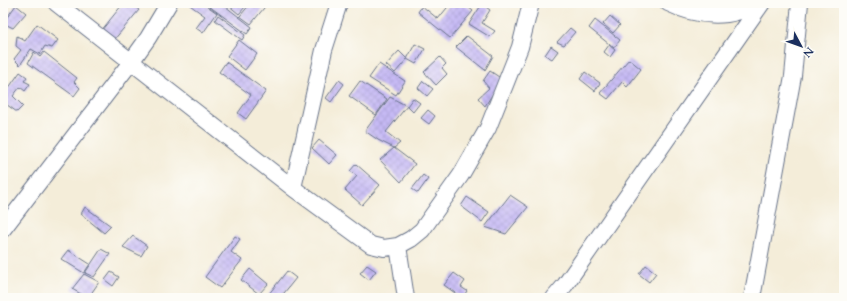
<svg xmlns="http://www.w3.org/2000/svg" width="847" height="301" font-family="Cardo,serif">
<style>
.building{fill:url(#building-cross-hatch)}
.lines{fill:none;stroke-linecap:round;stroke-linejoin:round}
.minor-casing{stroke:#677289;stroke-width:18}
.minor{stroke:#fff;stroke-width:16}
</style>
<defs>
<pattern id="building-cross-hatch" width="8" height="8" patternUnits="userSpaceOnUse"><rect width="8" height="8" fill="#c6baf4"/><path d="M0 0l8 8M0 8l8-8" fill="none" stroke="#aaa0d4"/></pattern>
</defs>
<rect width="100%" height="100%" fill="#fdfcf7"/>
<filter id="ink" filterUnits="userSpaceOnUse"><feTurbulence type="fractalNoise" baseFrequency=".025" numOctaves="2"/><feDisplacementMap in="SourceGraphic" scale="8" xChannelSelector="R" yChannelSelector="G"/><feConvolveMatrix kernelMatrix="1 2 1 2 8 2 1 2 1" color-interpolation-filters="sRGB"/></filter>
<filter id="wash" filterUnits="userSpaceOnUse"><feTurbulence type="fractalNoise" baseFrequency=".012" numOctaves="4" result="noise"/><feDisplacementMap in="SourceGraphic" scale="16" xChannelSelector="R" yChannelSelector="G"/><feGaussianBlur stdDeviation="0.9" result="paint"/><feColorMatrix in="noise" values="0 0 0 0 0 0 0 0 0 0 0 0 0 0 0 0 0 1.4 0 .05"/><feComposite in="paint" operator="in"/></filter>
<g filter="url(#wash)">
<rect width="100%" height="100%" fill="#f4edd9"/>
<g id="blocks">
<path class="building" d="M119,3H130L139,10L113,41L101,31L122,5Z
M187,3H203L217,13L203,33L196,28L205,16Z
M211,3H221L252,27L247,34L209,6Z
M230,3H239L245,7L239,14L228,5Z
M251,3H268L251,24L240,16Z
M451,3H463L473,11L450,38L418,12L422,6L438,19Z
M482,4L490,10L482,23L495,31L490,37L469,24Z
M16,5L26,13L13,28L3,23Z
M218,15L245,35L242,40L215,20Z
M610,16L620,25L613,33L603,24Z
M595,20L620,40L614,48L589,28Z
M37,24L58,40L52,48L45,46L40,54L31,49L20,65L14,59L21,50L16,46L17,36L25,41Z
M570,28L575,32L564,45L557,42Z
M467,36L493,56L485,70L456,47Z
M239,40L257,54L245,70L227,56Z
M415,44L425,49L416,64L407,59Z
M609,45L615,50L610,57L604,52Z
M551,46L558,51L552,59L545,55Z
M399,51L407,59L395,73L386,65Z
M34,52L40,57L44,52L77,78L74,82L80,88L74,96L28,63Z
M440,57L446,64L442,68L447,74L436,85L424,72Z
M629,59L641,69L627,87L622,82L608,99L600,93Z
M226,62L266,91L246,119L238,113L251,95L219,72Z
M379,64L405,81L396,95L369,78Z
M490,71L502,79L485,106L478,98L489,88L483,81Z
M20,72L27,77L24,81L30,84L25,91L20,87L13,96L23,106L17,112L3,102V96Z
M585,72L600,83L595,91L580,79Z
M339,80L344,84L331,102L326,98Z
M360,81L387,99L376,115L349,96Z
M423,81L433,89L427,96L418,88Z
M390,97L407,106L386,132L400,143L394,148L378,140L365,131Z
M413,98L420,103L413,112L407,106Z
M428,110L435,116L429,124L421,118Z
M319,140L337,155L329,164L312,148Z
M394,148L415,164L401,182L380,160Z
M356,164L380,185L362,205L345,190L357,176L350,171Z
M423,175L428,179L418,193L412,189Z
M510,195L528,207L506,234L485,227Z
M467,197L489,212L482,222L461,206Z
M85,207L111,226L104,233L81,214Z
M133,236L147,246L141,256L123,247Z
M235,236L240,239L231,252L242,260L220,288L205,277Z
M101,249L110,254L94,277L85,273Z
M68,250L90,264L84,273L61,259Z
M367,265L376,271L369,280L360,273Z
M646,265L656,273L649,282L639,274Z
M250,269L268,284L259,294L241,280Z
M287,271L296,278L280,298H271L268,295Z
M111,272L119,277L113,286L105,280Z
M454,273L465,281L461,287L467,291L462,298L444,285Z
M84,274L99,282L88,298L72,289Z"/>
</g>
</g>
<g filter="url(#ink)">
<use href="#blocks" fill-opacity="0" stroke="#677289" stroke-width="1"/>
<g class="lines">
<g class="minor-casing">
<path id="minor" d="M56,3L293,188L371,245L384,248L398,246L411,239L422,230L461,175L488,128L520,47L531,3
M668,3C695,16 729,21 756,3
M293,188L324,50L339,3
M3,229L131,62L148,38L169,3
M398,246L406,298
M554,298L565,285L762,3
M752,298L793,76L800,3"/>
</g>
<use href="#minor" class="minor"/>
</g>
</g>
<rect width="847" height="301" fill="none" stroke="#fdfcf7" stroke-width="16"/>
<g transform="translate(801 46) rotate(131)" stroke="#fdfcf7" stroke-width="3" paint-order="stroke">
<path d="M0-3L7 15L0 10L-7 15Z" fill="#1b2f5e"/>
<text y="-6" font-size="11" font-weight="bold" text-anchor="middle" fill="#1b2f5e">N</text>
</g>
</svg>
